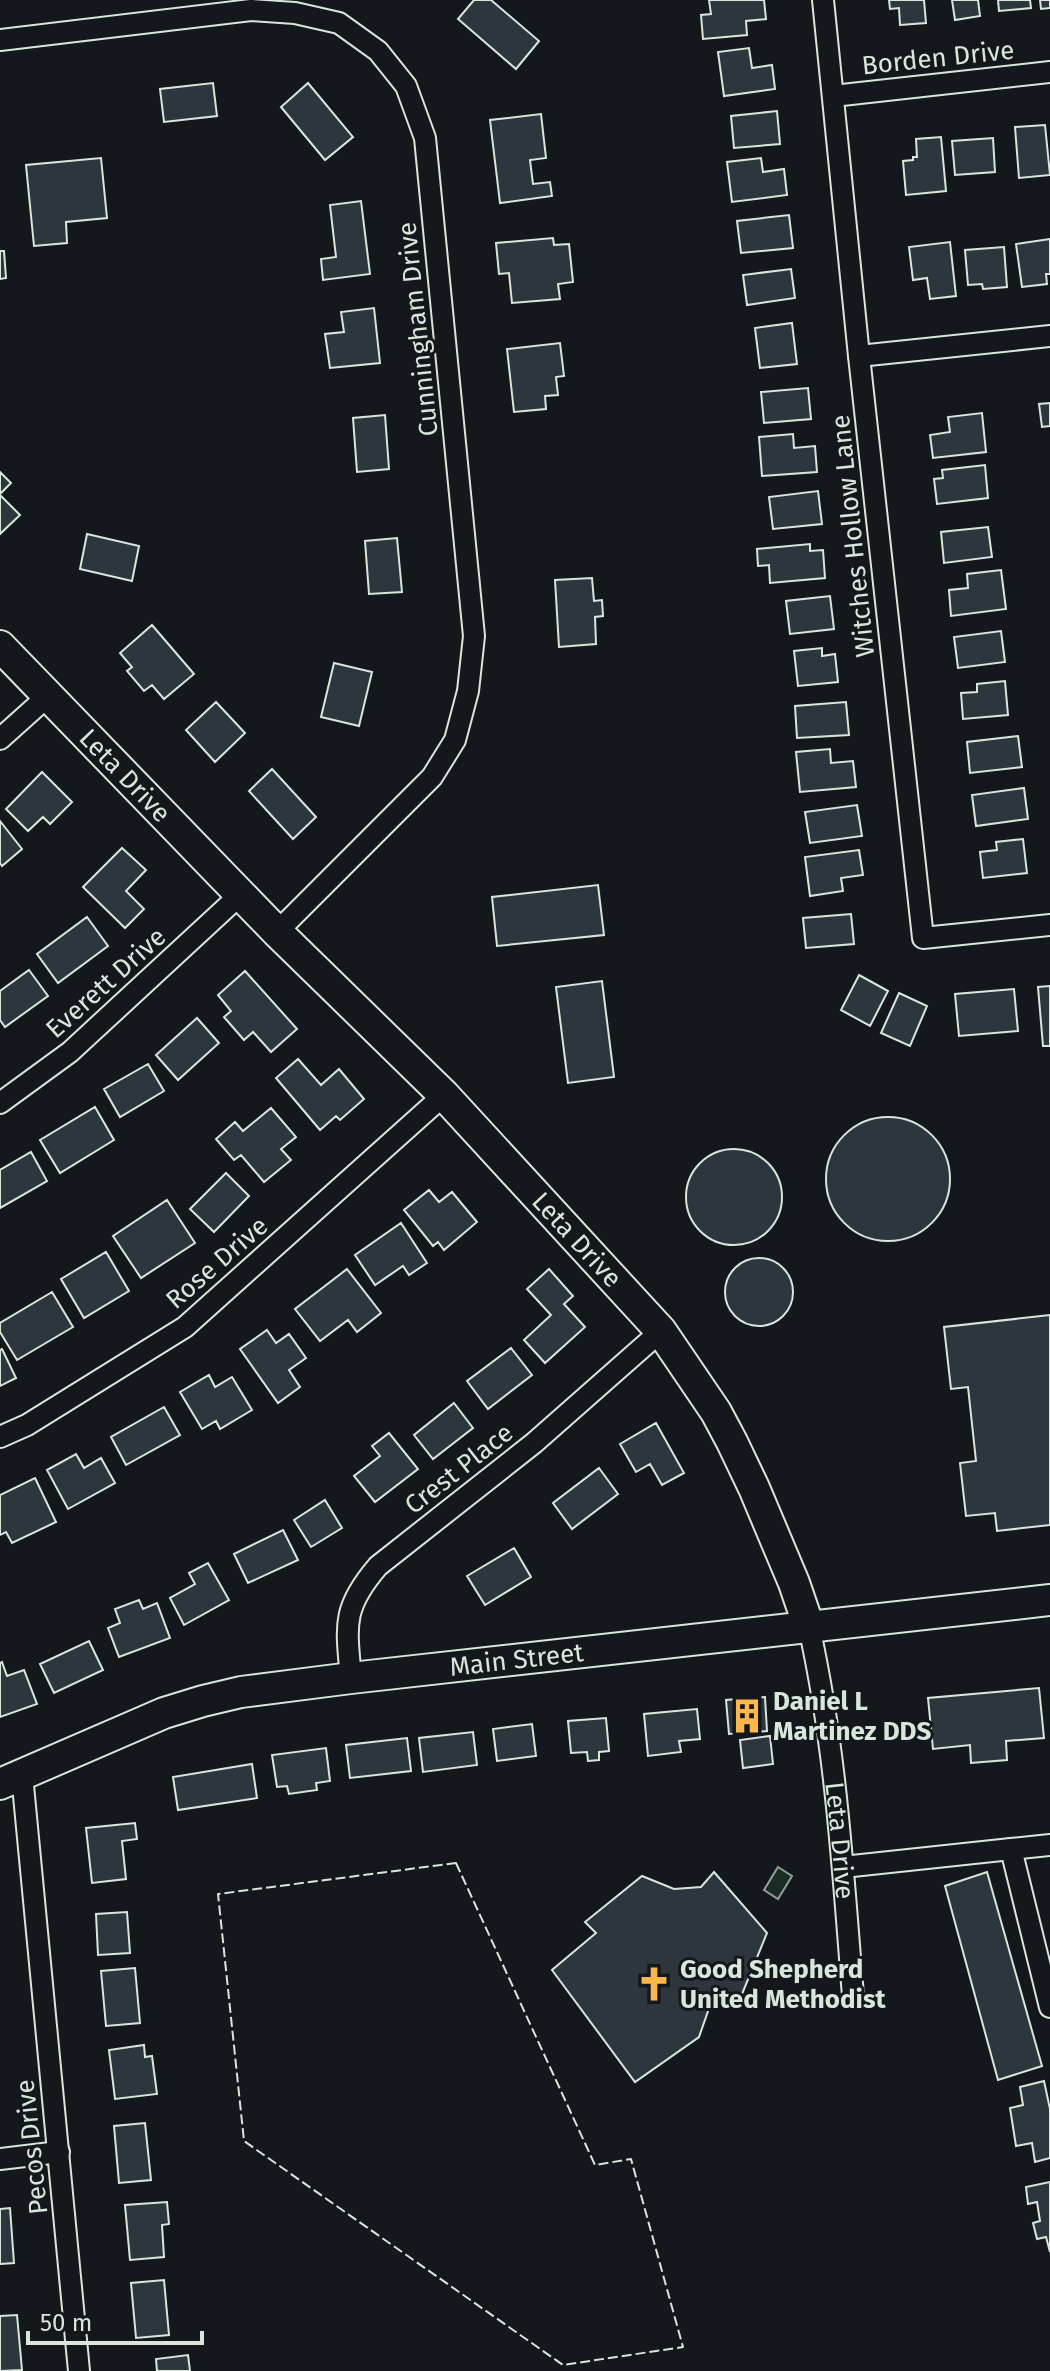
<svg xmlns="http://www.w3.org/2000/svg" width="1050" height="2371" font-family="'Fira Sans',sans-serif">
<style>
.green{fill:#1a2d24;stroke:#939e99;stroke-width:2}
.building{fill:#2c363c;stroke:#d8e6dc;stroke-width:2}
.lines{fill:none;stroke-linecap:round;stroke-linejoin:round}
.street-casing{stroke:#d8e6dc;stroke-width:24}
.secondary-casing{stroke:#d8e6dc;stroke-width:34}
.street{stroke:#14181c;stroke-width:20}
.secondary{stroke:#14181c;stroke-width:30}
.fence{stroke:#d8e6dc;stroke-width:2;stroke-dasharray:10 4;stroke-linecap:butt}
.labels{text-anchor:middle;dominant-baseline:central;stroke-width:6;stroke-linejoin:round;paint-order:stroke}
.street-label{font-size:26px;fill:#d8e6dc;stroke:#14181c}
.poi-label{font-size:26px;font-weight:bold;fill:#d8e6dc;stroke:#14181c;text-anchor:start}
</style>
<rect width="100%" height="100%" fill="#14181c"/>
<path class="green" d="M778,1867L792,1876L778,1899L764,1890Z"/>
<path class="building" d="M474,0H491L539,41L516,69L458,19Z
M709,0H764L766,19L746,21L747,35L703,39L701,15L711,14Z
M889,0H924L926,23L900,25L899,8L890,9Z
M952,0H978L980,16L955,20Z
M998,0H1030L1031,8L999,11Z
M1040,0H1050V8L1041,9Z
M749,48L752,68L772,65L775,89L724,96L718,52Z
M213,83L217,116L164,122L160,89Z
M308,83L353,137L325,160L281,107Z
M777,111L780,144L734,148L731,116Z
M541,114L546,158L530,160L533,184L550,182L552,196L500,203L490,120Z
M1045,125L1050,175L1019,178L1015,127Z
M941,137L946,191L906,195L903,161L913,160V157H917L916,139Z
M993,138L995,172L955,175L952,141Z
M101,158L107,218L66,222L67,243L34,246L26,165Z
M761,158L763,172L784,169L787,195L732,202L727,162Z
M361,201L370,274L323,280L321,259L336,257L330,205Z
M789,215L793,248L741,253L737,221Z
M553,238L554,245L569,244L573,282L558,284L560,299L512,303L509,273L499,274L496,243Z
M1050,239V274H1046L1047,284L1022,287L1016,244Z
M950,242L956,296L930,299L927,278L913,280L909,247Z
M1004,247L1007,287L983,289L982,284L968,285L965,250Z
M0,251H4L6,278L0,279Z
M791,269L795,298L747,305L743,275Z
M374,308L380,363L330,368L325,334L344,332L341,312Z
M792,323L797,364L760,368L755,328Z
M560,343L564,376L556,377L558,395L545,396L546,409L514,412L507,349Z
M808,388L811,419L764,423L761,392Z
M1050,403V426L1042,427L1039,404Z
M982,413L986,452L933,458L930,435L950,432L948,417Z
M385,415L389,469L357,472L353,418Z
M793,434L794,448L815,446L817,472L762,476L759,437Z
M985,465L988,498L937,504L934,479L943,478L942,470Z
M0,472L11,483L0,494Z
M818,491L822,524L773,529L769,497Z
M0,495L20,515L0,534Z
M988,527L992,557L944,563L941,532Z
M87,534L139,546L132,581L80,569Z
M397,538L402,592L369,594L365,541Z
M810,544V551L823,550L825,578L770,583L769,565L758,566L757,549Z
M1001,570L1006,609L951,616L949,590L968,588L967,574Z
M592,578L594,601L602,600L603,616L595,617L596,644L559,647L555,580Z
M830,596L834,629L790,634L786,601Z
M152,625L194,674L164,699L152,685L144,691L127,671L132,667L120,653Z
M1001,631L1005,662L958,668L954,637Z
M822,648V656L835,654L838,682L798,686L794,651Z
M334,663L372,672L359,726L321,717Z
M1005,681L1008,715L963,719L961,693L977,692V684Z
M216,702L245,733L215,762L186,730Z
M846,702L849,735L797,738L795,706Z
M1018,736L1022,767L970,773L967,742Z
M830,749L831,763L853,761L856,787L800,792L796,752Z
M272,769L316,817L293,839L249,791Z
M42,772L72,802L50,824L43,817L28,831L6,809Z
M1024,788L1028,819L976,826L972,795Z
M857,805L862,836L810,843L805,812Z
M0,821L22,849L2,866L0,863Z
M1023,839L1027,873L983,878L980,852L997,850L996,842Z
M122,848L146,870L126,891L144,909L125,928L83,887Z
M859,850L863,875L841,878L843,891L810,896L805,857Z
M598,885L604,935L497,946L492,897Z
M851,914L854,944L806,948L803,918Z
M87,917L108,946L58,983L37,954Z
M29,970L48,996L5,1027L0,1020V991Z
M245,971L297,1029L271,1052L253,1032L244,1040L224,1017L231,1011L218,995Z
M859,975L888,991L870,1026L841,1010Z
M602,981L614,1077L568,1083L556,987Z
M1050,986V1046H1043L1038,987Z
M1014,989L1018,1031L959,1036L955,994Z
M899,993L927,1006L910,1046L881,1033Z
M197,1018L219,1043L178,1080L156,1055Z
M298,1059L321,1085L339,1069L364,1099L340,1120L336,1116L320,1130L276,1078Z
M148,1064L164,1091L120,1117L104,1089Z
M95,1107L114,1140L60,1173L40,1140Z
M271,1108L296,1137L281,1149L291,1160L264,1182L241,1155L234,1160L216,1139L235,1122L243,1131Z
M826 1179a62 62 0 1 1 124 0a62 62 0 1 1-124 0Z
M686 1197a48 48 0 1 1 96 0a48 48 0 1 1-96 0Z
M31,1152L47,1181L0,1208V1170Z
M226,1173L249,1196L214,1232L190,1209Z
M429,1190L439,1202L452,1192L477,1222L444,1250L438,1242L433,1246L404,1210Z
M167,1200L195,1243L141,1278L113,1236Z
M401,1223L427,1263L409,1275L403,1266L375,1285L355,1255Z
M106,1252L129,1291L84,1318L61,1279Z
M725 1292a34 34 0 1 1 68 0a34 34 0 1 1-68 0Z
M347,1269L381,1313L357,1332L348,1320L320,1341L295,1309Z
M549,1269L573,1296L564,1304L585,1327L545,1363L524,1340L551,1315L527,1289Z
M52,1292L73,1327L17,1360L0,1332V1323Z
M1050,1315V1525L997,1531L995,1513L966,1516L960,1463L976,1461L968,1387L951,1389L944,1327Z
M267,1330L276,1343L289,1334L306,1358L289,1370L300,1387L278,1403L240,1349Z
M511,1348L532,1375L488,1409L467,1381Z
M2,1349L16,1378L0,1386V1350Z
M209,1375L215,1387L232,1377L252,1410L220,1429L216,1421L202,1429L180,1392Z
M454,1403L473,1428L433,1459L414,1435Z
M164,1407L180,1435L126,1465L111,1437Z
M656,1423L684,1473L662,1485L650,1464L636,1472L620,1444Z
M389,1433L418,1469L375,1502L354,1476L380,1456L372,1446Z
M76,1454L84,1468L101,1458L115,1483L68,1509L47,1470Z
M599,1468L618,1494L572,1529L553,1503Z
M35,1478L56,1522L12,1543L6,1532L0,1535V1495Z
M325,1500L342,1528L311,1547L294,1520Z
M283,1530L298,1560L248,1583L234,1554Z
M514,1548L531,1577L485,1605L467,1576Z
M208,1563L229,1600L184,1625L170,1598L195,1584L189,1573Z
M139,1600L143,1609L157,1603L170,1638L119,1657L108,1628L120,1623L115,1609Z
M89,1641L103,1670L54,1693L40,1664Z
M2,1662L7,1676L24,1670L37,1704L0,1717V1663Z
M1039,1688L1044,1738L1006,1741L1007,1760L971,1763L970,1745L933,1749L928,1698Z
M765,1697L767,1731L729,1734L726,1700Z
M697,1709L700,1739L679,1741L681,1752L648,1756L644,1714Z
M606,1718L609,1751L599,1752V1760L588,1761L587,1752L571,1753L568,1721Z
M532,1724L536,1756L497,1761L493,1729Z
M473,1732L477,1765L423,1772L419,1738Z
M770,1736L773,1764L743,1768L740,1740Z
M407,1738L411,1771L350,1778L346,1745Z
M326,1748L330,1781L316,1783L317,1790L289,1794L287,1786L277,1787L272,1755Z
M252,1764L257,1798L178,1810L173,1777Z
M135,1823L137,1839L122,1841L126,1879L92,1883L86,1828Z
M714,1872L767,1933L740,1999L732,2003L713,1997L699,2037L635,2082L552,1970L596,1933L585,1922L642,1876L674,1889L701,1887Z
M987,1872L1042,2066L998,2080L945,1886Z
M127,1912L130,1953L98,1955L96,1914Z
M135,1968L140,2023L106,2026L101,1971Z
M144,2045L145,2057L152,2056L157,2094L115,2099L109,2050Z
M1044,2081L1050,2109V2158L1035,2162L1032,2143L1016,2146L1010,2108L1023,2105L1020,2087Z
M145,2123L151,2180L119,2183L114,2126Z
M1050,2182V2252L1046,2237L1037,2239L1033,2223L1040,2221L1037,2202L1028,2204L1026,2187Z
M167,2202L169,2224L162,2225L164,2257L130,2260L125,2205Z
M10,2208L14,2263L0,2264V2209Z
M164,2280L169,2335L136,2338L131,2283Z
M17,2315L22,2370L0,2371V2316Z
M188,2355L190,2371H157L156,2359Z"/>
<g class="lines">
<g class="street-casing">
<g id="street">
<path d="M823,0L859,356L923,938L1050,925"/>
<path d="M0,40L251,10L295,13L339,23L378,51L406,86L425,138L474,636L468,691L455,740L432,777L277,932"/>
<path d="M833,96L1050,72"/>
<path d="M859,356L1050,336"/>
<path d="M0,739L49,695"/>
<path d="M0,1103L70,1052L241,894"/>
<path d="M0,1437L27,1425L185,1327L444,1095"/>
<path id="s1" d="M809,1627C836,1748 843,1872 853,1996"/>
<path d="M351,1678C346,1625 342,1608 378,1566L534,1443L661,1331"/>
<path d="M22,1775L79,2371"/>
<path d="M1011,1849L1050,1845"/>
<path d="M843,1867L1011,1849L1050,2007"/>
<path d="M0,2159L59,2152"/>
</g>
</g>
<g class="secondary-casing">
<g id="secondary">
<path id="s2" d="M0,646L277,932L444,1095L661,1331L716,1412L732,1442L754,1488L794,1583L809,1627"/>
<path id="s3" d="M0,1784L164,1713L203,1701L241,1692L351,1678L1050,1600"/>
</g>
</g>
<use href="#street" class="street"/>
<use href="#secondary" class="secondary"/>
<path class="fence" d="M456,1863L595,2165L631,2159L683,2347L563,2365L244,2141L218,1894Z"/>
</g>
<defs>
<g id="building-bare" transform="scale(2.76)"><path d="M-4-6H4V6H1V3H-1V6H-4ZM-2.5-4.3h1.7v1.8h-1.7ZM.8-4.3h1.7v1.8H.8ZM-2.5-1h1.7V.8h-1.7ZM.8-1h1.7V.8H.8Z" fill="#ffb74d" stroke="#14181c" stroke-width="2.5" paint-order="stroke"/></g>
<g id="church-bare" transform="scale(2.76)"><path d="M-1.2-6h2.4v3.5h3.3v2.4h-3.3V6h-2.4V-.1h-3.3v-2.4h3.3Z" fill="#ffb74d" stroke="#14181c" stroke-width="2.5" paint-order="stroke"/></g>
</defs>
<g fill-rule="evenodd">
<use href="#building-bare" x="747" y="1716"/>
<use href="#church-bare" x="654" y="1984"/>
</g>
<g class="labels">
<g class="street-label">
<text transform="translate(938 58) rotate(-6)">Borden Drive</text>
<text transform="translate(418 329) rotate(-96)">Cunningham Drive</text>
<text transform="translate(853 536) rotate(-96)">Witches Hollow Lane</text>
<text stroke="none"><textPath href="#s2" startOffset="180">Leta Drive</textPath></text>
<text transform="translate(106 983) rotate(-42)">Everett Drive</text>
<text stroke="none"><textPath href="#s2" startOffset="828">Leta Drive</textPath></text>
<text transform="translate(217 1263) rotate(-41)">Rose Drive</text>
<text transform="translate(459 1469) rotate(-38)">Crest Place</text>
<text stroke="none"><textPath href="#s3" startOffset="536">Main Street</textPath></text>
<text stroke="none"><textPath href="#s1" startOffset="216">Leta Drive</textPath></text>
<text transform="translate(32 2147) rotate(-96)">Pecos Drive</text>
</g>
<g class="poi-label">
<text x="773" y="1701">Daniel L<tspan x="773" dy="30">Martinez DDS</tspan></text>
<text x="680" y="1969">Good Shepherd<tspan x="680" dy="30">United Methodist</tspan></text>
</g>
</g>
<path d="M28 2331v12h174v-12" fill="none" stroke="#d8e6dc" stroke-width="4"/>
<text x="40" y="2331" font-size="24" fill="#d8e6dc" stroke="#14181c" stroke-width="6" paint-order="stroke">50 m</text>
</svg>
